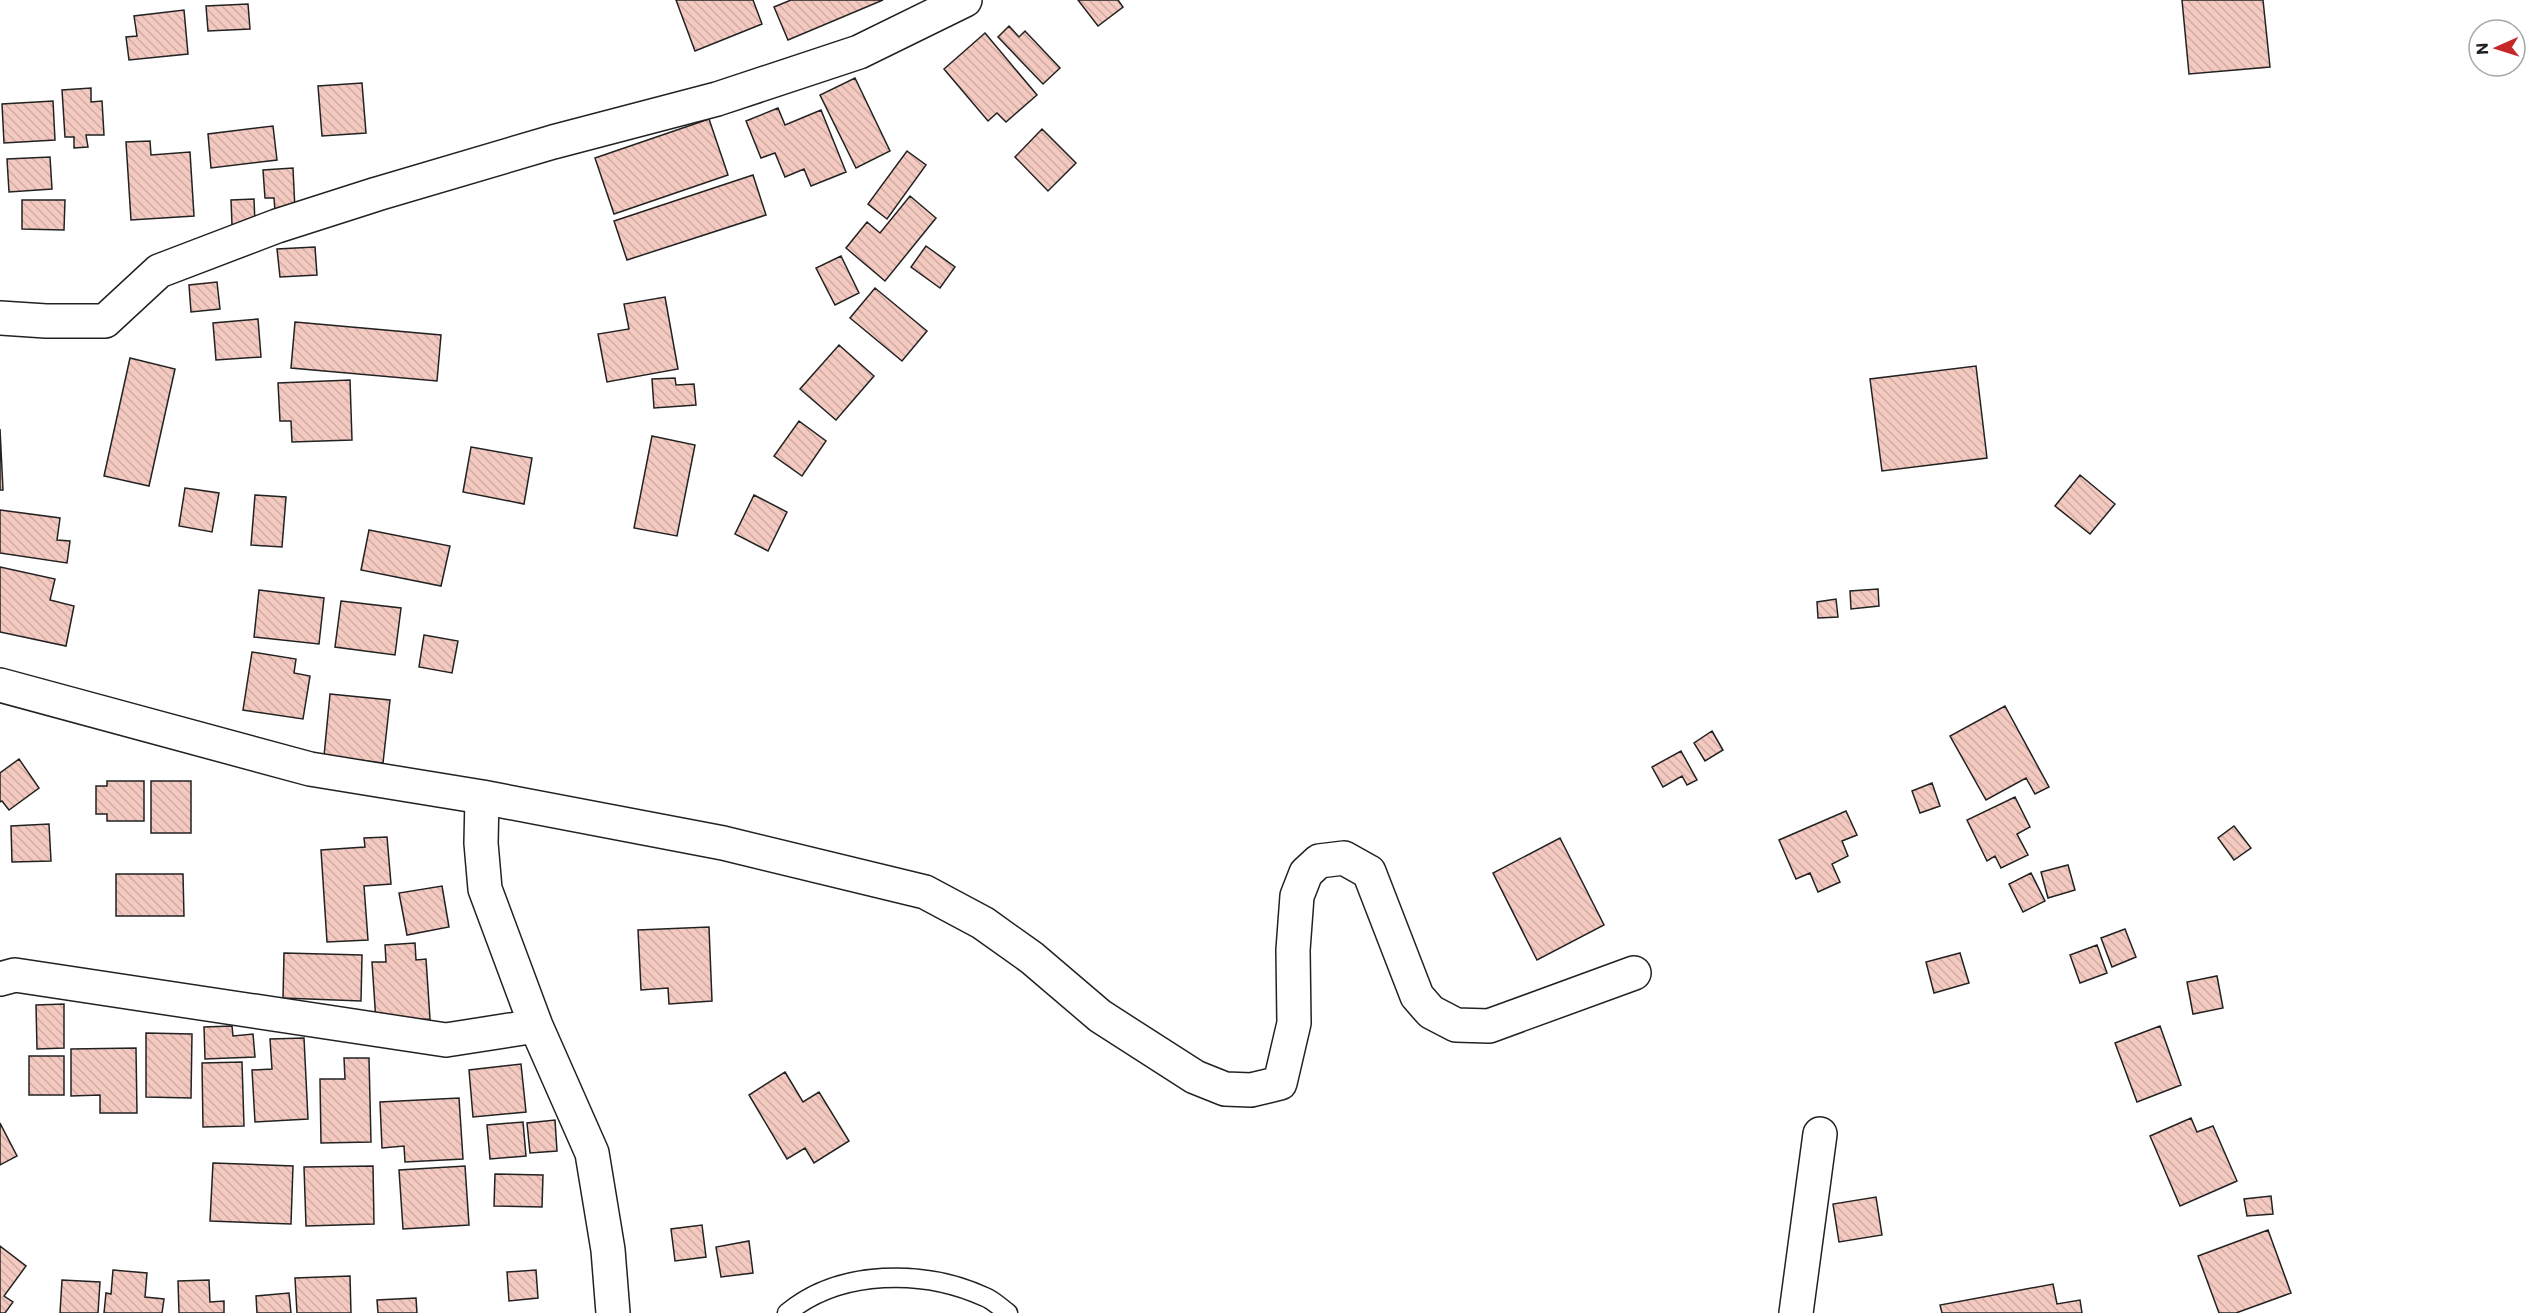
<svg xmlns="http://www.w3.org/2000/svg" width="2545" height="1313" font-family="Commissioner,sans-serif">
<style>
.building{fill:url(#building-back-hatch);stroke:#222;stroke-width:1.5}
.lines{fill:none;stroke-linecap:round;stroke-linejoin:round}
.lane-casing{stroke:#222;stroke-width:21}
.street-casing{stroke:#222;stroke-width:36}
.lane{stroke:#fff;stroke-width:18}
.street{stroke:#fff;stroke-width:33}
</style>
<defs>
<pattern id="building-back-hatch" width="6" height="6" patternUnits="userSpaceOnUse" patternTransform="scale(1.5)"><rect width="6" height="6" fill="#f3c9c0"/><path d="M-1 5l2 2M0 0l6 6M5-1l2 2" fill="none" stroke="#d0aca5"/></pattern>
</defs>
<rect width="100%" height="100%" fill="#fff"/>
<path class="building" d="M676,0H753L762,24L695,51Z
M791,0H883L788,40L774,7Z
M1078,0H1118L1123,7L1098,26Z
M2182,0H2263L2270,67L2189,74Z
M248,4L250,29L208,31L206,6Z
M184,10L188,54L129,60L126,37L137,36L134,16Z
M1009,26L1019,37L1025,31L1060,68L1043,84L998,37Z
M985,33L1037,95L1006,122L997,113L988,121L944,69Z
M855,78L890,151L856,168L820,95Z
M362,83L366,133L322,136L318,86Z
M91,88V102L102,101L104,135H86L88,147L74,148V137H65L62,90Z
M53,101L55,140L4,143L2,104Z
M778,108L785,125L821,110L846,172L811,186L804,169L785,177L775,153L761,158L746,121Z
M709,119L728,175L614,214L595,158Z
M273,126L277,160L211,168L208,134Z
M1042,129L1076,163L1048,191L1015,157Z
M150,141L151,155L190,152L194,216L131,220L126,142Z
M907,151L926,165L887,219L868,204Z
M50,157L52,189L9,192L7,159Z
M293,168L295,210L275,211L274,198H265L263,170Z
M753,175L766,215L627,260L614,221Z
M910,196L936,218L885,281L846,248L867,222L880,233Z
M254,199L255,224L232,225L231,200Z
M22,200H65L64,230L22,229Z
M926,246L955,267L940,288L911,267Z
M315,247L317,275L280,277L277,249Z
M841,256L859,293L835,305L816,268Z
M217,282L220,309L191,312L189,285Z
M875,288L927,331L902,361L850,318Z
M665,297L678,369L607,382L598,334L629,329L624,304Z
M258,319L261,357L216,360L213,323Z
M295,322L441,335L437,381L291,368Z
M839,345L874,376L836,420L800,389Z
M130,358L175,369L149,486L104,476Z
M1976,366L1987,458L1882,471L1870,379Z
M675,378L676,385L694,384L696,405L654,408L652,379Z
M350,380L352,440L292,442L291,421H280L278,383Z
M799,421L826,441L802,476L774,456Z
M0,429L3,490H0Z
M652,436L695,445L677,536L634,528Z
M471,447L532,458L524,504L463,492Z
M2080,475L2115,504L2090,534L2055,506Z
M185,488L219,493L212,532L179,526Z
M255,495L286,497L282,547L251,545Z
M754,495L787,512L768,551L735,534Z
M0,510L60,518L57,540L70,541L67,563L0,553Z
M369,530L450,546L441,586L361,570Z
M0,567L55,579L50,600L74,606L66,646L0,632Z
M1878,589L1879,606L1851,609L1850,591Z
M259,590L324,598L319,644L254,637Z
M1836,599L1838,617L1818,618L1817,602Z
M341,601L401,608L395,655L335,647Z
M424,635L458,641L452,673L419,667Z
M252,652L296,659L294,673L310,676L303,719L243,710Z
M330,694L390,700L383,763L324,756Z
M2005,706L2049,787L2035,794L2026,778L1986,800L1950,736Z
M1712,731L1723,750L1705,761L1694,743Z
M1681,751L1697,780L1687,785L1682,776L1663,787L1652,767Z
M19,759L39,788L9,810L2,801L0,802V773Z
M107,781H144V821H107V814H96V786H107Z
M151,781H191V833H151Z
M1932,783L1940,806L1920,813L1912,791Z
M2015,797L2030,827L2017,834L2028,855L2001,868L1995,856L1987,861L1967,820Z
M1846,811L1857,835L1842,841L1848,856L1832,864L1840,882L1818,892L1810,873L1796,879L1779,840Z
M49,824L51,861L12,862L11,826Z
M2234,826L2251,848L2234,860L2218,838Z
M387,837L391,884L364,886L368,940L327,942L321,850L365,847L364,838Z
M1560,838L1604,925L1537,960L1493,873Z
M2068,865L2075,890L2048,898L2041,872Z
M2031,873L2045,901L2023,912L2009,884Z
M116,874H183L184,916H116Z
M442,886L449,927L407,935L399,893Z
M709,927L712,1001L669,1004L668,988L641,990L638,930Z
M2125,929L2136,957L2112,967L2101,938Z
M415,943L416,960L426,959L430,1019L376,1022L372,962H386L385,945Z
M2097,945L2107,973L2080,983L2070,955Z
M284,953L362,955L361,1001L283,998Z
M1960,953L1969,983L1934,993L1926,962Z
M2217,976L2223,1008L2193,1014L2187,982Z
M64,1004V1048L37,1049L36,1005Z
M232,1026L233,1036L253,1034L255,1057L205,1059L204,1027Z
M2160,1026L2181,1085L2137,1102L2115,1043Z
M146,1033L192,1034L191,1098L146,1097Z
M304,1038L308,1119L255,1122L252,1070L272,1069L270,1039Z
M136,1048L137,1113H100V1095L71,1096V1049Z
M29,1056H64V1095H29Z
M344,1058H369L371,1142L321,1143L320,1079H345Z
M242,1062L244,1126L203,1127L202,1063Z
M521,1064L526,1112L473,1117L469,1070Z
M785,1072L803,1102L819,1092L849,1141L814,1163L805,1148L787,1159L749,1095Z
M459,1098L463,1159L405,1162L404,1146L382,1148L380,1102Z
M2191,1118L2197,1132L2213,1126L2237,1181L2180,1206L2150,1136Z
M555,1120L557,1151L530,1153L527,1123Z
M523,1122L526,1156L490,1159L487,1125Z
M0,1123L17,1156L0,1165Z
M213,1163L293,1166L291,1224L210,1221Z
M373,1166L374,1224L306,1226L304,1167Z
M465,1166L469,1225L403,1229L399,1170Z
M495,1174L543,1175L542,1207L494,1206Z
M2271,1196L2273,1214L2247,1216L2244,1199Z
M1876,1197L1882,1235L1839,1242L1833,1204Z
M702,1225L706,1257L675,1261L671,1229Z
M2268,1230L2291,1293L2236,1313H2219L2198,1256Z
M749,1241L753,1273L721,1277L716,1247Z
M0,1246L26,1266L4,1296L13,1302L5,1313H0Z
M113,1270L147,1273L145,1297L164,1299L162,1313H104L106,1293L111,1294Z
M536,1270L538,1298L509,1301L507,1272Z
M350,1276L351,1313H297L295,1278Z
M62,1280L100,1282L98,1313H60Z
M209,1280L210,1302L224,1301V1313H179L178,1281Z
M2053,1284L2057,1304L2080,1300L2082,1313H1942L1940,1305Z
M289,1293L291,1313H257L256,1296Z
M416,1298L417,1313H378L377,1300Z"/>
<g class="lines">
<g class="lane-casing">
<path id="lane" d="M787,1313C840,1269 924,1269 985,1297C993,1300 1001,1308 1008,1313"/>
</g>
<g class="street-casing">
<path id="street" d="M0,318L46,321H105L159,271L277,226L377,194L553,142L717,99L859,52L965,0
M0,685L310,769L482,797L723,843L925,892L983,923L1032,958L1100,1016L1195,1077L1225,1089L1251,1090L1280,1083L1294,1023L1293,950L1297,896L1306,873L1319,861L1344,858L1369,872L1417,996L1431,1012L1456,1025L1489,1026L1634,973
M482,797L481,843L485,889L536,1026L592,1153L608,1250L613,1313
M0,979L15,975L446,1040L536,1026
M1796,1313L1820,1134"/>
</g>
<use href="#lane" class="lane"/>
<use href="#street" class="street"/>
</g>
<g transform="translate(2497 48) rotate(267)"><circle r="28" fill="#ffffff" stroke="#a7a7a7" stroke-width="1.5"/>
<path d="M0-4.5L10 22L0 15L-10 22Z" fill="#c62828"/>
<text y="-9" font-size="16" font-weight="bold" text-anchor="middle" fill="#222222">N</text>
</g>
</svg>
